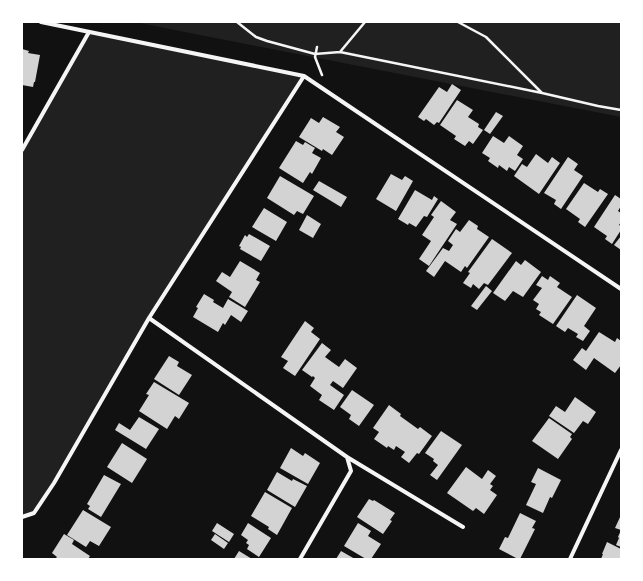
<svg xmlns="http://www.w3.org/2000/svg" width="643" height="581" font-family="'Exo 2',sans-serif">
<style>
.green{fill:#202020}
.building{fill:#d3d3d3}
.lines{fill:none;stroke-linecap:round;stroke-linejoin:round}
.path{stroke:#f5f5f5;stroke-width:2.5}
.minor{stroke:#f5f5f5;stroke-width:4}
</style>
<rect width="100%" height="100%" fill="#111"/>
<path class="green" d="M135,22H621V117L200,35Z
M89,32L304,76L149,318L34,513L22,517V150Z"/>
<path class="building" d="M22,49L29,51L28,53L40,55L35,82H34L33,87L22,85Z
M452,84L461,90L439,123L437,122L434,125L426,119L424,121L418,117L439,87L447,92Z
M457,100L473,110L468,117L479,124L478,127L483,130L473,144L469,141L465,146L454,139L456,136L440,125Z
M496,112L503,116L490,134L484,130Z
M323,117L340,127L336,132L344,137L332,155L323,149L322,151L299,137L311,118L319,123Z
M493,136L504,143L509,136L523,146L517,155L523,159L515,171L509,167L507,171L499,165L498,168L488,161L490,158L482,153Z
M296,141L303,145L305,142L315,148L312,153L321,158L312,174L310,172L303,183L279,168Z
M536,154L548,163L552,157L560,163L539,194L514,176L522,164L527,167Z
M568,157L578,164L574,170L583,176L561,209L554,204L556,200L544,193Z
M391,174L402,180L405,176L413,181L396,211L376,199Z
M280,176L314,196L303,214L297,211L294,215L267,198Z
M319,181L347,197L341,207L313,190Z
M584,183L598,192L600,189L608,194L585,227L578,222L580,219L566,209Z
M415,190L432,200L434,196L438,199L427,217L424,216L416,227L409,223L408,225L398,219Z
M615,195L621,199V206L618,211L621,213V222L619,225L621,226V230L612,244L605,239L607,236L594,227Z
M441,201L456,212L450,220L457,224L429,266L419,259L431,241L422,235L434,217L431,215Z
M264,208L287,222L276,241L252,227Z
M307,215L321,224L313,238L299,230Z
M469,220L478,226L477,229L489,237L467,268L465,266L461,272L445,261L434,277L426,271L443,248L449,251L453,245L448,241L456,229L460,232Z
M249,234L270,246L261,261L240,249L241,247L239,246L245,235L247,237Z
M621,236V250L614,245Z
M492,239L512,253L488,285L484,283L479,289L473,284L471,288L463,283L470,273L468,272Z
M525,260L541,272L523,297L513,291L505,301L493,293L516,261L521,265Z
M240,261L260,273L256,280L260,282L245,307L229,297L232,292L216,281L222,272L230,277Z
M542,276L548,280L550,276L560,283L557,287L572,297L553,324L539,315L541,312L536,309L539,304L533,300L542,288L536,285Z
M486,286L492,291L477,310L471,306Z
M204,294L214,300L213,302L223,308L228,299L248,311L241,322L231,315L225,325L223,323L218,332L193,317L198,308L196,307Z
M577,295L596,308L584,326L590,331L583,341L576,337L578,334L568,328L565,332L556,326Z
M305,321L314,328L311,332L320,339L295,376L283,368L288,361L281,357Z
M599,332L615,342L617,338L621,341V365L615,373L594,358L586,370L573,360L582,348L586,351Z
M322,343L331,350L325,357L339,367L345,359L357,368L343,388L333,381L330,385L344,395L334,410L319,400L322,395L310,386L315,378L313,376L312,377L302,370Z
M169,356L179,362L177,366L192,375L179,395L154,379Z
M154,382L189,403L179,419L175,416L167,429L139,411L149,395L146,394Z
M352,390L374,405L359,426L349,419L351,415L340,407Z
M575,397L596,412L588,424L583,421L574,433L549,416L556,406L565,412Z
M389,405L401,414L400,416L418,429L420,427L432,436L419,454L417,453L409,463L401,457L405,452L396,446L394,450L388,446L387,448L374,439L379,432L373,428Z
M139,417L159,429L146,449L115,430L119,423L130,430Z
M549,418L572,434L570,437L572,439L558,459L532,441Z
M441,431L462,445L437,480L430,475L438,465L433,461L434,459L425,453Z
M122,443L147,459L132,483L107,467Z
M291,448L303,456L305,453L320,463L308,484L280,468Z
M466,467L482,479L488,470L496,476L490,484L493,486L490,490L497,495L484,514L476,508L473,511L447,493Z
M538,468L561,480L552,498L550,497L543,513L526,505L536,484L531,482Z
M277,472L292,481L293,479L307,486L295,507L267,490Z
M104,475L121,484L101,517L88,509L90,506L87,504Z
M265,492L292,508L277,535L268,529L269,527L251,516Z
M369,499L373,501L374,500L395,513L390,520L392,521L383,534L357,517Z
M83,510L111,527L99,546L90,541L86,547L67,535Z
M520,513L536,521L532,528L535,529L520,559H518L499,549L505,537L508,538Z
M621,515V530L615,528Z
M217,523L234,534L229,542L212,531Z
M248,523L271,538L259,557L247,549L249,545L246,543L248,540L241,535Z
M358,523L371,531L368,536L381,544L371,559H366L344,546Z
M621,530V547L616,545L619,538L618,537Z
M64,534L74,540L72,544L90,556L88,559H55L57,557L52,553Z
M215,534L228,543L224,549L211,540Z
M607,542L621,549V559H601L603,554H602Z
M239,551L252,559H234Z
M341,551L355,559H336Z"/>
<g class="lines">
<path class="path" d="M237,22L256,37L267,41L315,54L340,52L365,22
M458,22L486,37L542,93L598,106L621,110
M317,47L315,57L322,75
M340,52L542,93"/>
<path class="minor" d="M41,22L304,76L621,289
M22,150L89,32
M149,318L347,457L463,527
M22,517L34,513L54,483L149,318L304,76
M300,559L351,471L347,457
M570,559L621,450"/>
</g>
<rect width="643" height="581" fill="none" stroke="#ffffff" stroke-width="46"/>
</svg>
